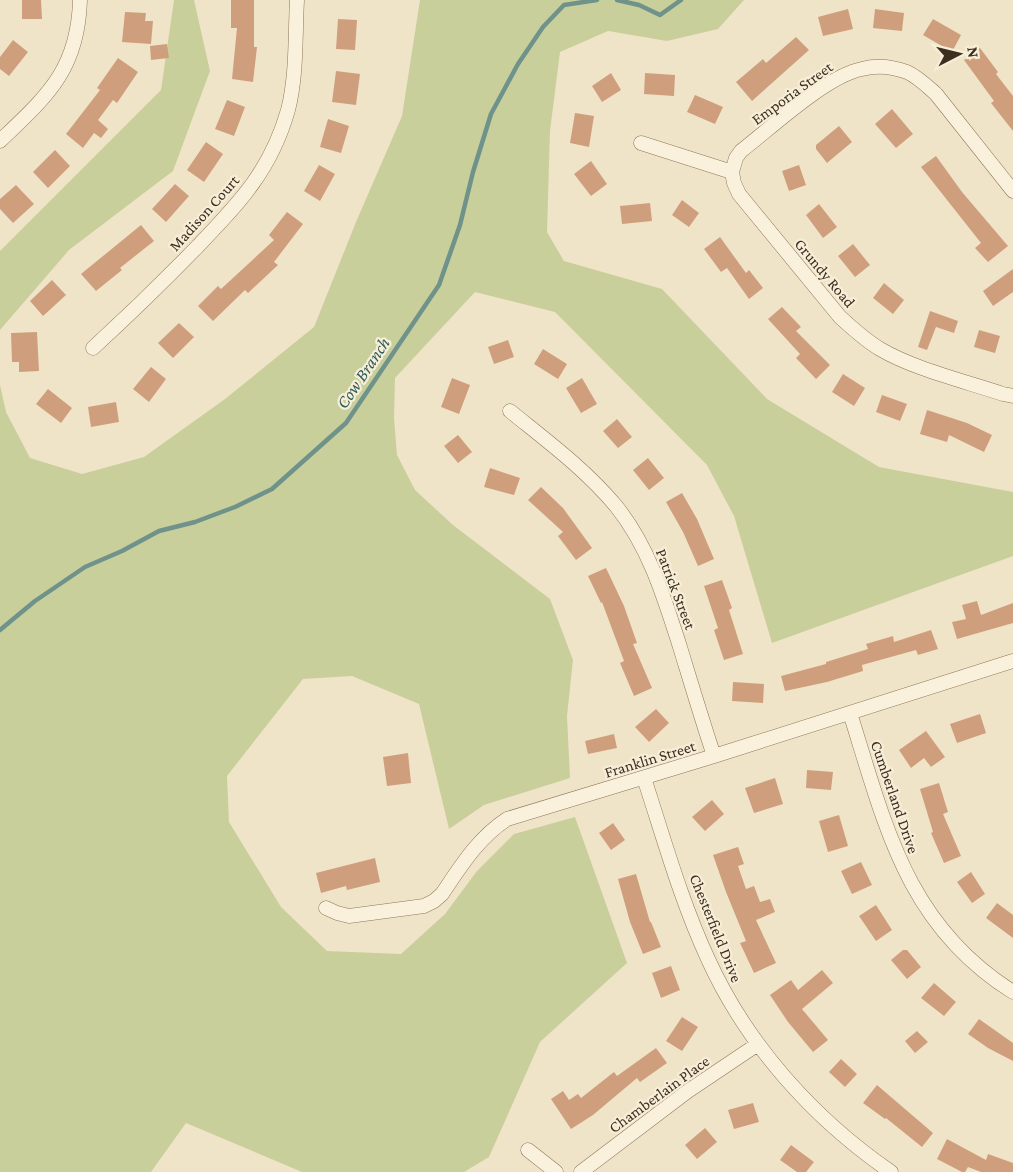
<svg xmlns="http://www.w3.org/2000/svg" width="1013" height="1172" font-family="'Crimson Pro',serif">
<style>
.green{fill:#c9cf9b}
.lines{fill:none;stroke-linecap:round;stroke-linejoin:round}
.stream{stroke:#6f938a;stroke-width:4.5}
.building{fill:#cf9f7d}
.minor-casing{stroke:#8d765c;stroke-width:15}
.minor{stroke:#faf1dc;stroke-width:14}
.labels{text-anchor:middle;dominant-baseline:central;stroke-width:4.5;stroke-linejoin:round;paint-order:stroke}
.street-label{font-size:16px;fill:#3d2e20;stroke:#f7eed8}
.water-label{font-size:18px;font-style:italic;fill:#2f5d5a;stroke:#f7eed8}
</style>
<rect width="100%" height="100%" fill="#f0e4c8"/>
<path class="green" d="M174,0H194L210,71L173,171L69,250L0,330V251L161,90Z
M420,0H744L718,29L667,41L608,31L560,52L550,131L547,232L564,261L662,289L767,399L879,467L1013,492V556L772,643L734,516L707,465L555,312L475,292L395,378L394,418L397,455L415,490L453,525L550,599L573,660L567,716L570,778L484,805L449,829L419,704L352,676L303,679L227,776L229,822L281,907L327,951L401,954L445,914L477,871L514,834L575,817L627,963L540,1042L489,1157L464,1172H302L186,1123L151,1172H0V385L6,412L30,458L82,474L144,457L225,399L314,327L356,222L402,116Z"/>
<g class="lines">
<path class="stream" d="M617,0L639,5L660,15L681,0
M0,630L35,601L85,567L122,551L159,531L195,522L235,507L272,489L346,423L439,285L460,225L473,172L491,114L518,64L543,27L564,5L597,0"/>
</g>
<path class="building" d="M22,0H41L42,19H22Z
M231,0H254V47H257L253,82L232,79L237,28H231Z
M848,9L853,29L823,36L818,17Z
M875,9L904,13L902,31L873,28Z
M125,12L146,13L145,21H153L151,44L122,42Z
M338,19L357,20L355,50L336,49Z
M933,19L961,35L952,52L923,35Z
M796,37L809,50L752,101L736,82L763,59L766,63Z
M13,40L28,52L9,76L0,69V57Z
M167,44L169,58L151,60L150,46Z
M980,48L998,72L996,74L1013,96V131L991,103L994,101L964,60Z
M118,58L138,72L117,103L113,100L98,120L108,129L101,138L94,133L83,148L66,134L100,90L97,88Z
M336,71L360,74L356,105L332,102Z
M611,73L621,90L602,102L592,86Z
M645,73L675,75L674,96L644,94Z
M695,95L723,107L715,124L687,112Z
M227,100L245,107L234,136L215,129Z
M892,109L913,134L896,148L875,124Z
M575,113L594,116L589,147L570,143Z
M328,119L349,126L341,153L320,147Z
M839,126L852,142L827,163L816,149V145Z
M206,142L223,154L204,182L187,170Z
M55,150L70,166L48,188L33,172Z
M936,156L962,192L1008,246L988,262L975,248L981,243L921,167Z
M591,161L607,184L591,196L574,174Z
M319,165L335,174L320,201L304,191Z
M799,165L806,185L789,191L782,171Z
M175,184L189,196L166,222L152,209Z
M16,185L34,204L13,223L0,209V199Z
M682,200L699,213L689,227L672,215Z
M650,203L652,221L622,224L620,206Z
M819,204L837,227L823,238L806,215Z
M287,212L303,224L274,262L278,265L248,293L245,290L213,321L198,306L218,286L221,289L274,240L269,235Z
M141,225L154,241L120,268L122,270L96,291L81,274Z
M720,237L746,273L749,270L763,288L749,299L727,268L721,272L704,249Z
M853,244L870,265L855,277L838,256Z
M1013,269V292L993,306L983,291Z
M52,280L66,295L43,316L30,301Z
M884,283L904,300L893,314L873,298Z
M782,307L801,327L796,331L830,365L816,379L796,358L800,354L768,319Z
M930,311L958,321L954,333L936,327L927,350L918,347Z
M179,323L194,337L173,358L158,343Z
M979,330L1000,336L995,353L974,347Z
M37,332L39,371L19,372V362H12L11,333Z
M508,340L514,357L494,364L488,347Z
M543,349L567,364L558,379L534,364Z
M151,367L166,379L149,402L133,389Z
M843,374L865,388L854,406L832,392Z
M452,378L470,385L459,414L441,407Z
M582,378L597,404L581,413L566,388Z
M48,389L72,408L61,423L36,404Z
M882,395L907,404L900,421L876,412Z
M116,402L119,422L91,427L88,407Z
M927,410L967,423L992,435L984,452L949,435L947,442L920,434Z
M617,419L632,437L618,448L603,431Z
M458,435L472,452L458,463L444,446Z
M648,458L664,478L649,490L633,470Z
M490,468L520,478L514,495L484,487Z
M541,487L563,508L592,548L576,560L558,536L563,532L528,500Z
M682,493L697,519L714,559L698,566L683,532L666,502Z
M606,568L624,606L637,643L633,644L652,688L634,696L620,663L624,661L602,602L601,603L588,576Z
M722,580L732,608L729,610L743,654L724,660L714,630L718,628L704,586Z
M977,601L981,615L1013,603V623L957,639L952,622L966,619L962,605Z
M931,630L938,649L918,655L916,650L862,665L863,671L827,682L785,691L781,676L826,664V662L868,649L866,644L893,636L894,642Z
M733,682L764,684L763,703L732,701Z
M656,709L669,723L649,742L635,727Z
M980,714L986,733L957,743L950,724Z
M926,731L945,757L931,767L924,758L911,768L899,750Z
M614,734L617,748L588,754L585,741Z
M408,753L411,783L387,786L383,757Z
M807,770L833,772L831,790L806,788Z
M775,778L783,804L754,813L745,788Z
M939,783L948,812L943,814L961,856L944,863L931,833L933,832L920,789Z
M712,800L724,814L705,831L692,817Z
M839,815L848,846L828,852L819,821Z
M613,823L625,840L611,850L599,833Z
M738,847L744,864L738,866L746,889L754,886L760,902L770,899L775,912L756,920L776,963L754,973L740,943L746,941L726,892L713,855Z
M375,858L380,882L347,890L346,886L321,893L316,873Z
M861,862L872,885L852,894L841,871Z
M971,872L985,894L972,903L957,882Z
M636,874L650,922H651L661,947L643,954L630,922L618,879Z
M997,903L1013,915V938L986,918Z
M876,905L892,930L876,941L859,916Z
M903,950H907L921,967L907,979L891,960Z
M671,966L680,990L661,998L652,973Z
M822,970L833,983L802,1009L828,1040L813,1052L788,1022L770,995L791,980L798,990Z
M934,983L956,1002L944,1016L921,998Z
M682,1017L698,1027L682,1051L666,1041Z
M979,1019L1013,1043V1061L988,1048L968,1034Z
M917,1031L928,1042L915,1053L905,1041Z
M656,1048L667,1063L640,1082L637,1078L593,1115L571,1129L551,1099L563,1091L569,1100L578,1094L581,1098L614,1072L617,1076Z
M841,1059L857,1074L845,1087L829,1072Z
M877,1085L933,1133L922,1147L886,1118L885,1119L863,1103Z
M753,1103L759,1122L734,1129L728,1110Z
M705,1128L717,1142L697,1159L685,1145Z
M947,1139L986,1160L988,1154L1013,1163V1172H981L968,1167L965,1172H962L937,1159Z
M791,1145L814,1162L806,1172H797L780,1160Z"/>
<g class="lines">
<g class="minor-casing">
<path id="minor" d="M0,141C47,96 78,70 80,0
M641,143L732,172L734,183L739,194L840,317C853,329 865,340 880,349C914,369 964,381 1003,394L1013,396
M732,172L736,158L741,151C771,128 826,76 862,69C877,65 893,67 907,72C918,77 927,86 936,94L1013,191
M93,348C129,315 164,281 198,246C240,202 271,170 288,110C297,75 295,36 297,0
M510,411C547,441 585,469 616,506C649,547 664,597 680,647C691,683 702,720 714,756
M850,713C885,824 906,925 1013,992
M644,778C664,839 681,901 708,959C747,1045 814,1119 891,1172
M326,908L337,913L349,916L424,906L434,901L442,894C461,866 478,838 507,819L714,756L1013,661
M528,1150L556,1172
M581,1172L688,1091L758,1044"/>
</g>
<use href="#minor" class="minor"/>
</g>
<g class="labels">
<g class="street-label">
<text transform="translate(792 93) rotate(-36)">Emporia Street</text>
<text transform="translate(204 213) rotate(-48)">Madison Court</text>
<text transform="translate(825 273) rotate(50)">Grundy Road</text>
<text transform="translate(676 589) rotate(69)">Patrick Street</text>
<text transform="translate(650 759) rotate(-17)">Franklin Street</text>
<text transform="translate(895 797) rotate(71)">Cumberland Drive</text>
<text transform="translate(716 928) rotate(68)">Chesterfield Drive</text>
<text transform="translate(659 1094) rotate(-36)">Chamberlain Place</text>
</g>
<g class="water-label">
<text transform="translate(363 373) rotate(-56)">Cow Branch</text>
</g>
</g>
<g transform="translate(959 54) rotate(83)" stroke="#f7eed8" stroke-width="4.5" paint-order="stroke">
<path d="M0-4.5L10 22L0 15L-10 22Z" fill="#3d2e20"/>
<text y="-9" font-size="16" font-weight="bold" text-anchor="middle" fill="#3d2e20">N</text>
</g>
</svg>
